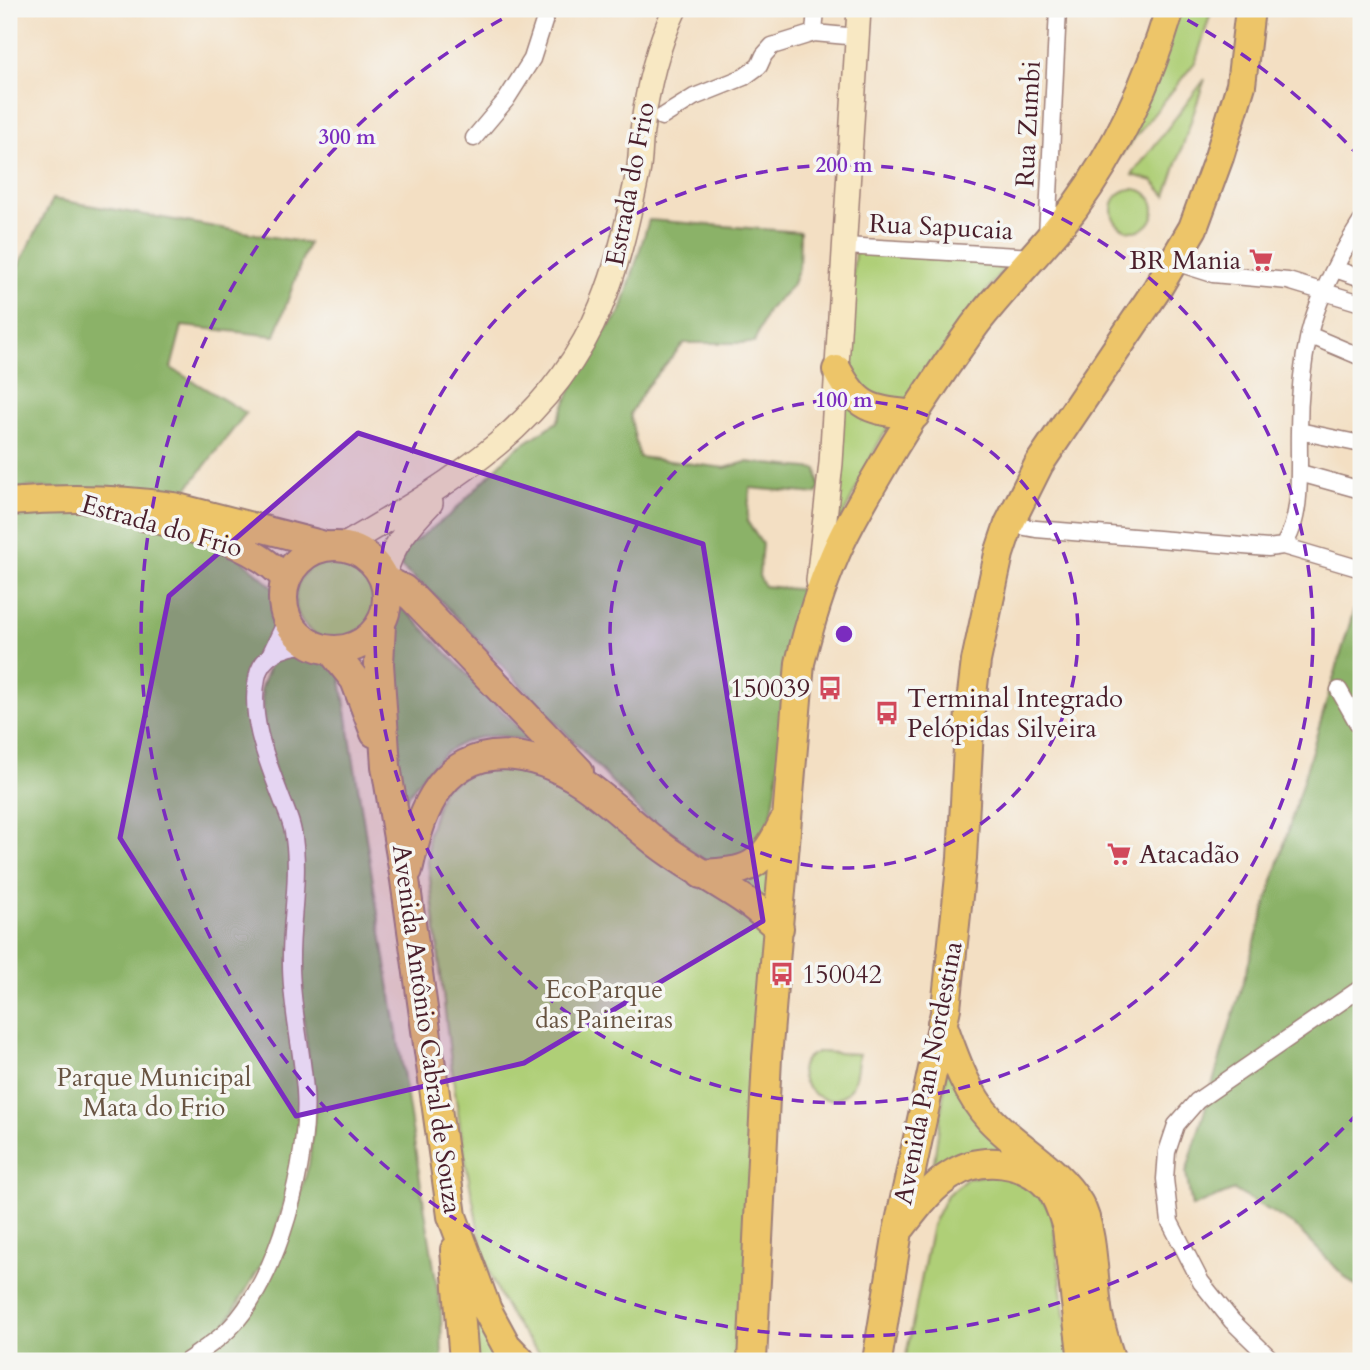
<svg xmlns="http://www.w3.org/2000/svg" width="1370" height="1370" font-family="Cardo,serif">
<style>
.green{fill:#afcf77;stroke:#7c7751;stroke-width:2}
.forest{fill:#8bb268;stroke:#6a684a;stroke-width:2}
.lines{fill:none;stroke-linecap:round;stroke-linejoin:round}
.minor-casing{stroke:#9e7f77;stroke-width:19}
.secondary-casing{stroke:#9e7f77;stroke-width:26}
.primary-casing{stroke:#9e7f77;stroke-width:30}
.trunk-casing{stroke:#9e7f77;stroke-width:32}
.minor{stroke:#fff;stroke-width:16}
.secondary{stroke:#f8e8c3;stroke-width:23}
.primary{stroke:#edc569;stroke-width:26}
.trunk{stroke:#edc569;stroke-width:28}
.marked{fill:#7b2cbf;fill-opacity:0.2;stroke:#7b2cbf;stroke-width:5;stroke-linejoin:round}
.ring{fill:none;stroke:#7b2cbf;stroke-width:3.5;stroke-dasharray:12 9}
.labels{text-anchor:middle;dominant-baseline:central;stroke-width:7;stroke-linejoin:round;paint-order:stroke}
.street-label{font-size:26px;fill:#4a1f2b;stroke:#f6f6f2}
.poi-label{font-size:26px;fill:#4a1f2b;stroke:#f6f6f2;text-anchor:start}
.park-label{font-size:26px;fill:#685442;stroke:#f6f6f2}
.centre{fill:#7b2cbf;stroke:#f6f6f2;stroke-width:3.5}
.ring-label{font-size:21px;text-anchor:middle;font-weight:bold;fill:#7b2cbf;stroke:#f6f6f2;stroke-width:7;stroke-linejoin:round;paint-order:stroke}
</style>
<rect width="100%" height="100%" fill="#f6f6f2"/>
<filter id="ink" filterUnits="userSpaceOnUse"><feTurbulence type="fractalNoise" baseFrequency=".0143" numOctaves="2"/><feDisplacementMap in="SourceGraphic" scale="14" xChannelSelector="R" yChannelSelector="G"/><feConvolveMatrix kernelMatrix="1 2 1 2 8 2 1 2 1" color-interpolation-filters="sRGB"/></filter>
<filter id="wash" filterUnits="userSpaceOnUse"><feTurbulence type="fractalNoise" baseFrequency=".00686" numOctaves="4" result="noise"/><feDisplacementMap in="SourceGraphic" scale="28" xChannelSelector="R" yChannelSelector="G"/><feGaussianBlur stdDeviation="1.57" result="paint"/><feColorMatrix in="noise" values="0 0 0 0 0 0 0 0 0 0 0 0 0 0 0 0 0 1.4 0 .05"/><feComposite in="paint" operator="in"/></filter>
<g filter="url(#wash)">
<rect width="100%" height="100%" fill="#f3dfc3"/>
<path class="green" d="M1177,9H1212L1196,61L1118,159Z
M1205,79L1166,196L1153,181L1132,175Z
M1112 210a21 21 0 1 1 42 0a21 21 0 1 1-42 0Z
M855,251L1010,260L920,380L879,442L838,526L842,391Z
M295 599a41 41 0 1 1 82 0a41 41 0 1 1-82 0Z
M481,767L539,769L721,887L766,935L743,1361H548C524,1339 507,1314 494,1283C480,1253 477,1217 470,1185C450,1078 441,969 428,862V835L442,789Z
M781,847L775,919L731,878Z
M818,1052L859,1054C857,1064 857,1077 852,1086C828,1125 774,1068 818,1052Z
M949,1055L1053,1187L972,1160L933,1169Z
M997,1173L1025,1180L1052,1212L1071,1361H905L932,1225L947,1195L968,1178Z
M467,1299L509,1361H472Z"/>
<path class="forest" d="M53,199L308,243L275,336L182,326L171,368L246,413L186,490L104,492L29,487L9,490V284Z
M649,220L800,232L799,268L792,286L767,311L754,343H684L647,386L630,414L639,457L725,468L746,462L817,469L820,488L816,494L750,488L747,521L762,544L759,576L764,586L804,590L790,664L776,790L768,833L752,851L711,865L645,817L442,602L401,567L403,550L451,514L514,450L557,422L586,356L621,311Z
M9,497L70,499L162,526L231,550L283,596L285,612L251,668L248,696L289,829L300,1093L299,1152L270,1251L225,1324L179,1361H9Z
M1361,586V1290L1349,1281L1294,1225L1234,1190L1192,1207L1186,1173Z
M397,601L533,743C467,720 435,755 401,806L391,743L392,624Z
M306,650L322,655L340,673L441,1312L442,1361H197L283,1251L309,1164L315,1108L297,971L299,853L265,738L261,688L273,657Z"/>
</g>
<g filter="url(#ink)">
<g class="lines">
<g class="minor-casing">
<path id="minor" d="M814,33L816,9
M662,117L694,97L744,77L759,66L764,55L772,46L814,33L858,37
M474,138L506,100L532,59L548,9
M1047,237L1058,9
M845,246L1034,257
M1175,262L1213,274L1288,281L1361,303
M1335,269L1361,278
M1309,335L1361,357
M1299,431L1361,444
M1300,473L1361,490
M1009,524L1036,529L1268,548L1283,546C1304,517 1298,465 1299,431C1299,399 1302,365 1309,334C1319,294 1339,257 1361,222
M1283,546L1361,569
M270,655L287,619
M1339,690L1361,729
M187,1361C201,1351 217,1341 229,1329C278,1281 310,1158 305,1091C302,1048 291,1007 291,964C290,921 301,875 293,832C291,820 285,808 281,797C267,760 249,719 257,678C261,653 287,646 310,644
M1273,1361L1232,1321L1201,1282L1170,1222L1165,1179L1167,1152L1176,1125L1197,1101L1361,988"/>
</g>
<g class="secondary-casing">
<path id="secondary" d="M343,546C448,484 553,425 601,306C619,263 628,218 638,173C641,159 640,145 642,131C647,89 657,47 675,9
M384,578C391,546 409,526 431,503
M818,581L831,463L859,9"/>
</g>
<g class="primary-casing">
<path id="primary" d="M9,502C64,497 119,498 174,506L329,546
M143,517C190,528 254,542 286,580"/>
</g>
<g class="trunk-casing">
<path id="trunk" d="M837,370C858,410 872,410 915,415
M283 598a52 52 0 1 1 104 0a52 52 0 1 1-104 0Z
M385,580L403,589L413,598L579,771
M381,624L379,664L386,766L405,880L452,1216L487,1310L506,1345L521,1361
M331,650L355,680L375,733
M408,870C414,844 420,818 434,795C469,737 535,751 583,783C609,801 632,823 657,843C685,865 717,881 746,901C758,909 768,919 779,928
M701,874C748,872 763,867 783,823
M942,1023C954,1056 966,1093 990,1119C1019,1150 1057,1167 1079,1204C1094,1229 1093,1285 1098,1315C1101,1330 1106,1346 1111,1361
M902,1226C916,1208 931,1187 951,1175C981,1155 1025,1160 1050,1188C1059,1199 1063,1215 1067,1228L1083,1361
M455,1250L464,1361
M752,1361L767,1058L800,663C809,626 819,591 834,557C844,532 858,509 871,486C902,431 937,377 974,326C1005,285 1043,249 1074,208C1118,148 1149,80 1170,9
M877,1361L898,1231L946,1008L962,858L970,711L976,661L999,554L1009,524L1039,464L1157,289L1193,228L1219,157L1241,85L1250,9"/>
</g>
<use href="#minor" class="minor"/>
<use href="#secondary" class="secondary"/>
<use href="#primary" class="primary"/>
<use href="#trunk" class="trunk"/>
</g>
</g>
<path class="marked" d="M358,433L703,544L763,921L524,1063L296,1116L120,838L169,596Z"/>
<g class="ring">
<circle cx="844" cy="634" r="234"/>
<circle cx="844" cy="634" r="469"/>
<path d="M1358 1113A703 703 0 1 1 519 10M1169 10A703 703 0 0 1 1358 155"/>
</g>
<defs>
<g id="supermarket-bare" transform="scale(1.89)"><path d="M-6-5.5h2.5l.6 2H6L4.5 2H-2.5L-4.4-4H-6ZM-1.5 3.2a1.3 1.3 0 1 0 .1 0ZM3 3.2a1.3 1.3 0 1 0 .1 0Z" fill="#d1495b" stroke="#f6f6f2" stroke-width="2.5" paint-order="stroke"/></g>
<g id="bus-bare" transform="scale(1.89)"><path d="M-5-6H5V4H4V6H2V4H-2V6H-4V4H-5ZM-3.5-4V0h7V-4ZM-3.5 1.2v1.5H-2V1.2ZM2 1.2v1.5H3.5V1.2Z" fill="#d1495b" stroke="#f6f6f2" stroke-width="2.5" paint-order="stroke"/></g>
</defs>
<g fill-rule="evenodd">
<use href="#supermarket-bare" x="1261" y="260"/>
<use href="#bus-bare" x="830" y="688"/>
<use href="#bus-bare" x="887" y="713"/>
<use href="#supermarket-bare" x="1119" y="854"/>
<use href="#bus-bare" x="782" y="974"/>
</g>
<g class="labels">
<g class="street-label">
<text transform="translate(1028 124) rotate(-87)">Rua Zumbi</text>
<text transform="translate(630 184) rotate(-79)">Estrada do Frio</text>
<text transform="translate(941 227) rotate(3)">Rua Sapucaia</text>
<text transform="translate(162 526) rotate(16)">Estrada do Frio</text>
<text transform="translate(427 1029) rotate(82)">Avenida Antônio Cabral de Souza</text>
<text transform="translate(928 1073) rotate(-79)">Avenida Pan Nordestina</text>
</g>
<g class="poi-label">
<text x="1241" y="260" text-anchor="end">BR Mania</text>
<text x="810" y="688" text-anchor="end">150039</text>
<text x="907" y="698">Terminal Integrado<tspan x="907" dy="30">Pelópidas Silveira</tspan></text>
<text x="1139" y="854">Atacadão</text>
<text x="802" y="974">150042</text>
</g>
<g class="park-label">
<text x="604" y="989">EcoParque<tspan x="604" dy="30">das Paineiras</tspan></text>
<text x="154" y="1077">Parque Municipal<tspan x="154" dy="30">Mata do Frio</tspan></text>
</g>
</g>
<circle cx="844" cy="634" r="10" class="centre"/>
<g class="ring-label">
<text x="347" y="144">300 m</text>
<text x="844" y="172">200 m</text>
<text x="844" y="407">100 m</text>
</g>
<rect width="1370" height="1370" fill="none" stroke="#f6f6f2" stroke-width="35"/>
</svg>
